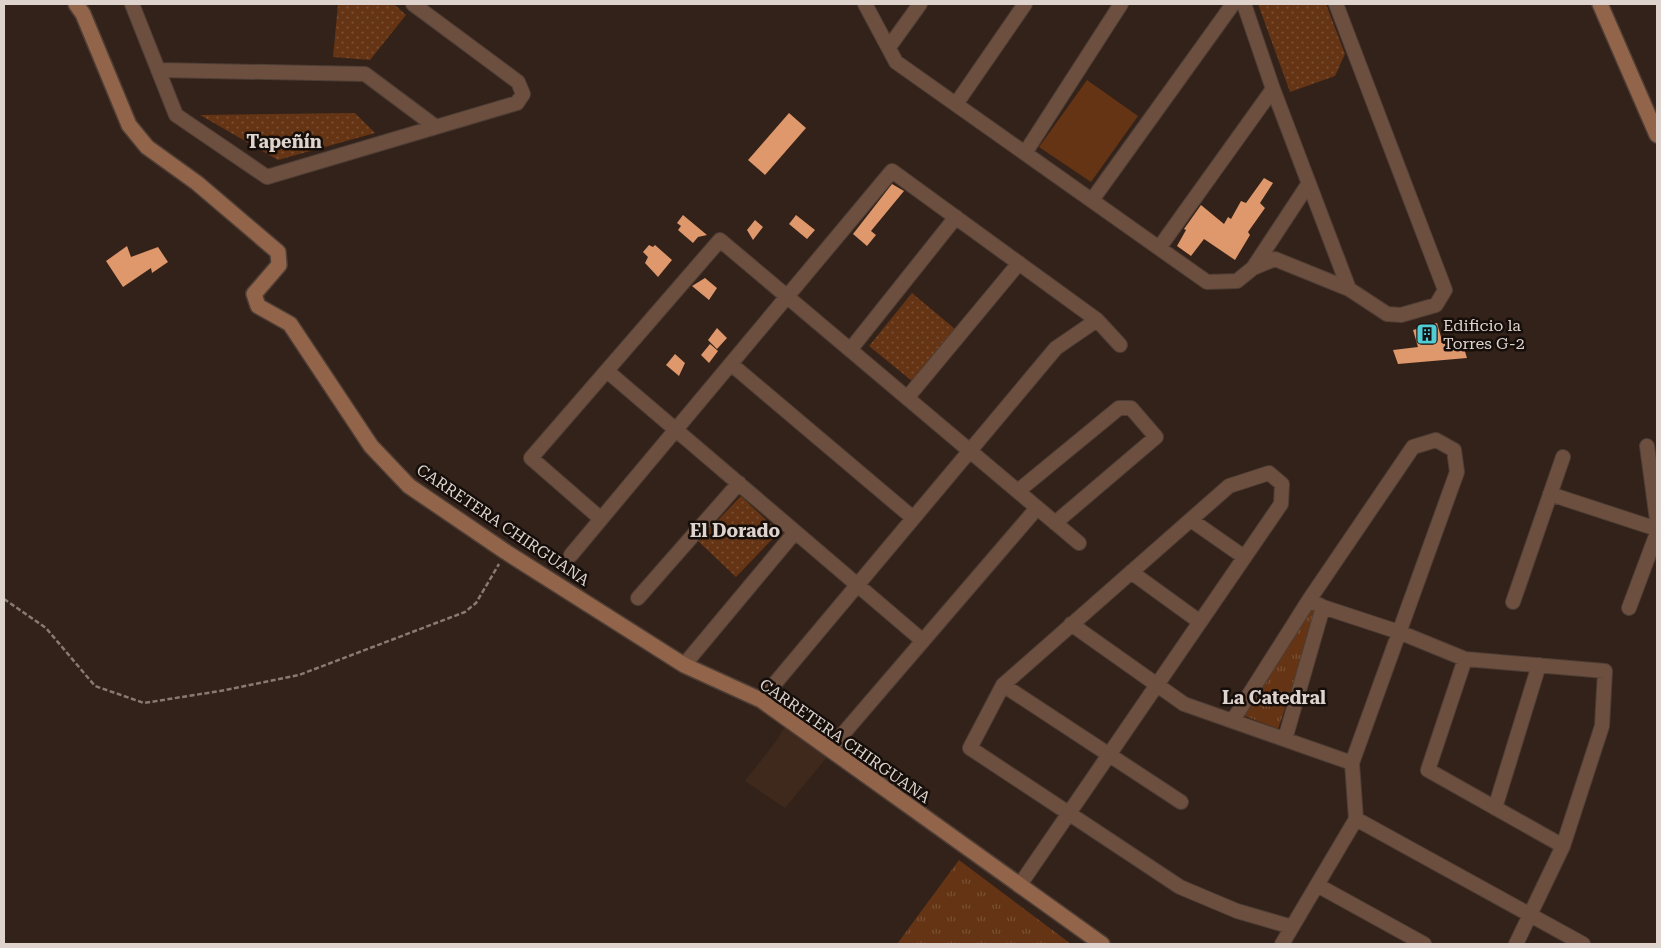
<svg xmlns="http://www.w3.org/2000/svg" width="1661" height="948" font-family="'Roboto Serif',serif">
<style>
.built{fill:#3f291c}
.grass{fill:url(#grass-tufts)}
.park{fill:url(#park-dots)}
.garden{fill:#643414}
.building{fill:#df976c}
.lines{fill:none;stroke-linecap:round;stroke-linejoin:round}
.street-casing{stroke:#4e3e36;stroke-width:16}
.secondary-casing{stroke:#4e3e36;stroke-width:18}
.path{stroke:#887a72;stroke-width:2.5;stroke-dasharray:5 2.5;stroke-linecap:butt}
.street{stroke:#6c4f3e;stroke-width:14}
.secondary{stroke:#92654a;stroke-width:15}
.labels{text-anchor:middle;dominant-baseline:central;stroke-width:5;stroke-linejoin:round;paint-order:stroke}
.poi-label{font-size:16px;fill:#ded3cd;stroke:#150e0a;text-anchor:start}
.street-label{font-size:16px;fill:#ded3cd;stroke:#150e0a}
.neighbourhood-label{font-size:18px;font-weight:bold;fill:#ded3cd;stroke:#150e0a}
</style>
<defs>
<pattern id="grass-tufts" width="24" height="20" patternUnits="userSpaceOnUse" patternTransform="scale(1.25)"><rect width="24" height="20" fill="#643414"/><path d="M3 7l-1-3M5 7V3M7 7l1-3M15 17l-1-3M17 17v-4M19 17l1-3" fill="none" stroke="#7a5035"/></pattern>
<pattern id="park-dots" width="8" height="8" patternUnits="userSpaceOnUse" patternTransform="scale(1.25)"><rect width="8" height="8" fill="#643414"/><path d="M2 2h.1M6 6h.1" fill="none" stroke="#7a5035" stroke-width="1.8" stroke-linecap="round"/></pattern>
</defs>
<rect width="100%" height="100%" fill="#332219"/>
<path class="built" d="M786,725L828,756L785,808L745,781L777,740Z"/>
<path class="grass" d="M1309,608L1318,611L1278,729L1240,714Z
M959,860L1071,944H897Z"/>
<path class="park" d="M338,4H394L406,15L370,60L333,57Z
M1258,4H1326L1345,54L1335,76L1290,92Z
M355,113L375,133L278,160L200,115Z
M912,293L955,329L912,381L869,346Z
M741,496L779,532L736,577L698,541Z"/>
<path class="garden" d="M1087,80L1138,116L1091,182L1039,147Z"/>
<path class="building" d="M789,113L806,128L765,175L748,160Z
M1264,178L1273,183L1260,203L1265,208L1248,232L1250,235L1235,260L1204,239L1191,256L1177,246L1186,230L1184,229L1201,205L1224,224L1228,217L1231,219L1241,201L1246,203Z
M892,184L904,191L871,231L876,235L867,246L853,234Z
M683,215L707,235L698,237L693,243L678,230L681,226L677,223Z
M796,215L815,230L807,239L789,224Z
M755,220L763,227L753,240L747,230Z
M649,245L653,247L655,245L672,260L658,277L645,263L648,257L643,252Z
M127,246L131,257L158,247L168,262L152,273L151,268L123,287L106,261Z
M705,278L717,288L709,300L692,286Z
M1437,323L1443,344L1462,342L1467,358L1398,364L1393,350L1418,347L1413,330Z
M717,328L727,338L717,349L708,340Z
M710,344L718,351L709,363L701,355Z
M675,354L685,363L679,376L666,365Z"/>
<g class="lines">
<g class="street-casing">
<path id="street" d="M132,4L176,115L267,177L517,103L523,94L518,82L413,4
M865,4L896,62L1207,282L1237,281L1253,268L1275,259L1349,289L1387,314L1401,315L1436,305L1445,290L1336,4
M1244,4L1273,89L1349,289
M889,47L920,4
M158,70L365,74L436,127
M956,104L1025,4
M1025,153L1121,4
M1092,200L1233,4
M1159,248L1273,89
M1253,268L1309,183
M850,350L956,217
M731,364L913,518
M607,371L923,641
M907,398L1019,263
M1647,446L1657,520
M1018,491L1119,408H1131L1156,437L1055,523
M1550,494L1657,529
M601,519L531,458L720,240L1079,543
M1191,520L1244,557
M571,555L892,171L1097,320L1120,345
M1131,572L1200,622
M638,598L739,483
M1309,600L1323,607L1399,632L1465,659L1605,671L1602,726L1563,846L1516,944
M1513,602L1563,457
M1629,608L1657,533
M1071,624L1184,704L1352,763
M1465,659L1428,770L1563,846
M684,665L795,532
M1003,685L1181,802
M761,700L1056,348L1097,320
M1233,720L1309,600L1413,447L1436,440L1454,450L1457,472L1352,763L1356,819L1282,944
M1285,739L1323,607
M830,749L1037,508
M1495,808L1539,665
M1356,819L1583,944
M1317,885L1424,944
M1019,886C1107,759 1193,631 1281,504L1282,484L1269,473L1229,486L1003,685L970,748L1180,887L1237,911L1292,927"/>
</g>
<g class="secondary-casing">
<path id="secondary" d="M76,4L83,14L129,125L147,147L197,183L278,252L279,265L254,294L258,306L290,324L371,446L409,486L506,552L684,665L761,700L1102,944
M1600,4L1657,135"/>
</g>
<path class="path" d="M4,599L46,628L95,686L144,703L220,691L299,675L465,612L476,603L499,564"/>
<use href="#street" class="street"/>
<use href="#secondary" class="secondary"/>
</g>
<defs>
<g id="building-square" transform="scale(1.125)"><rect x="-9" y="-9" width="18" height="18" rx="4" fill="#51ccd4" stroke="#150e0a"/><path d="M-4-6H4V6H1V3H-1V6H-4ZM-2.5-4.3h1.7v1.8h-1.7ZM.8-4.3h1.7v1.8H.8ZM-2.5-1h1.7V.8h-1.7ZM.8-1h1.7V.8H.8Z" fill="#111"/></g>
</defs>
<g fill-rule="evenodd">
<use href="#building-square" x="1427" y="334"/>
</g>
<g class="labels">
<g class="poi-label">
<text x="1443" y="325">Edificio la<tspan x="1443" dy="18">Torres G-2</tspan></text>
</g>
<g class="street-label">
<text transform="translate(503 525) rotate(34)">CARRETERA CHIRGUANA</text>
<text transform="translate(845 741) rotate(35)">CARRETERA CHIRGUANA</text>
</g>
<g class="neighbourhood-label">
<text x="284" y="141">Tapeñín</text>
<text x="735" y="530">El Dorado</text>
<text x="1274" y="697">La Catedral</text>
</g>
</g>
<rect width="1661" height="948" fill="none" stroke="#ded3cd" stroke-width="10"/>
</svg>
